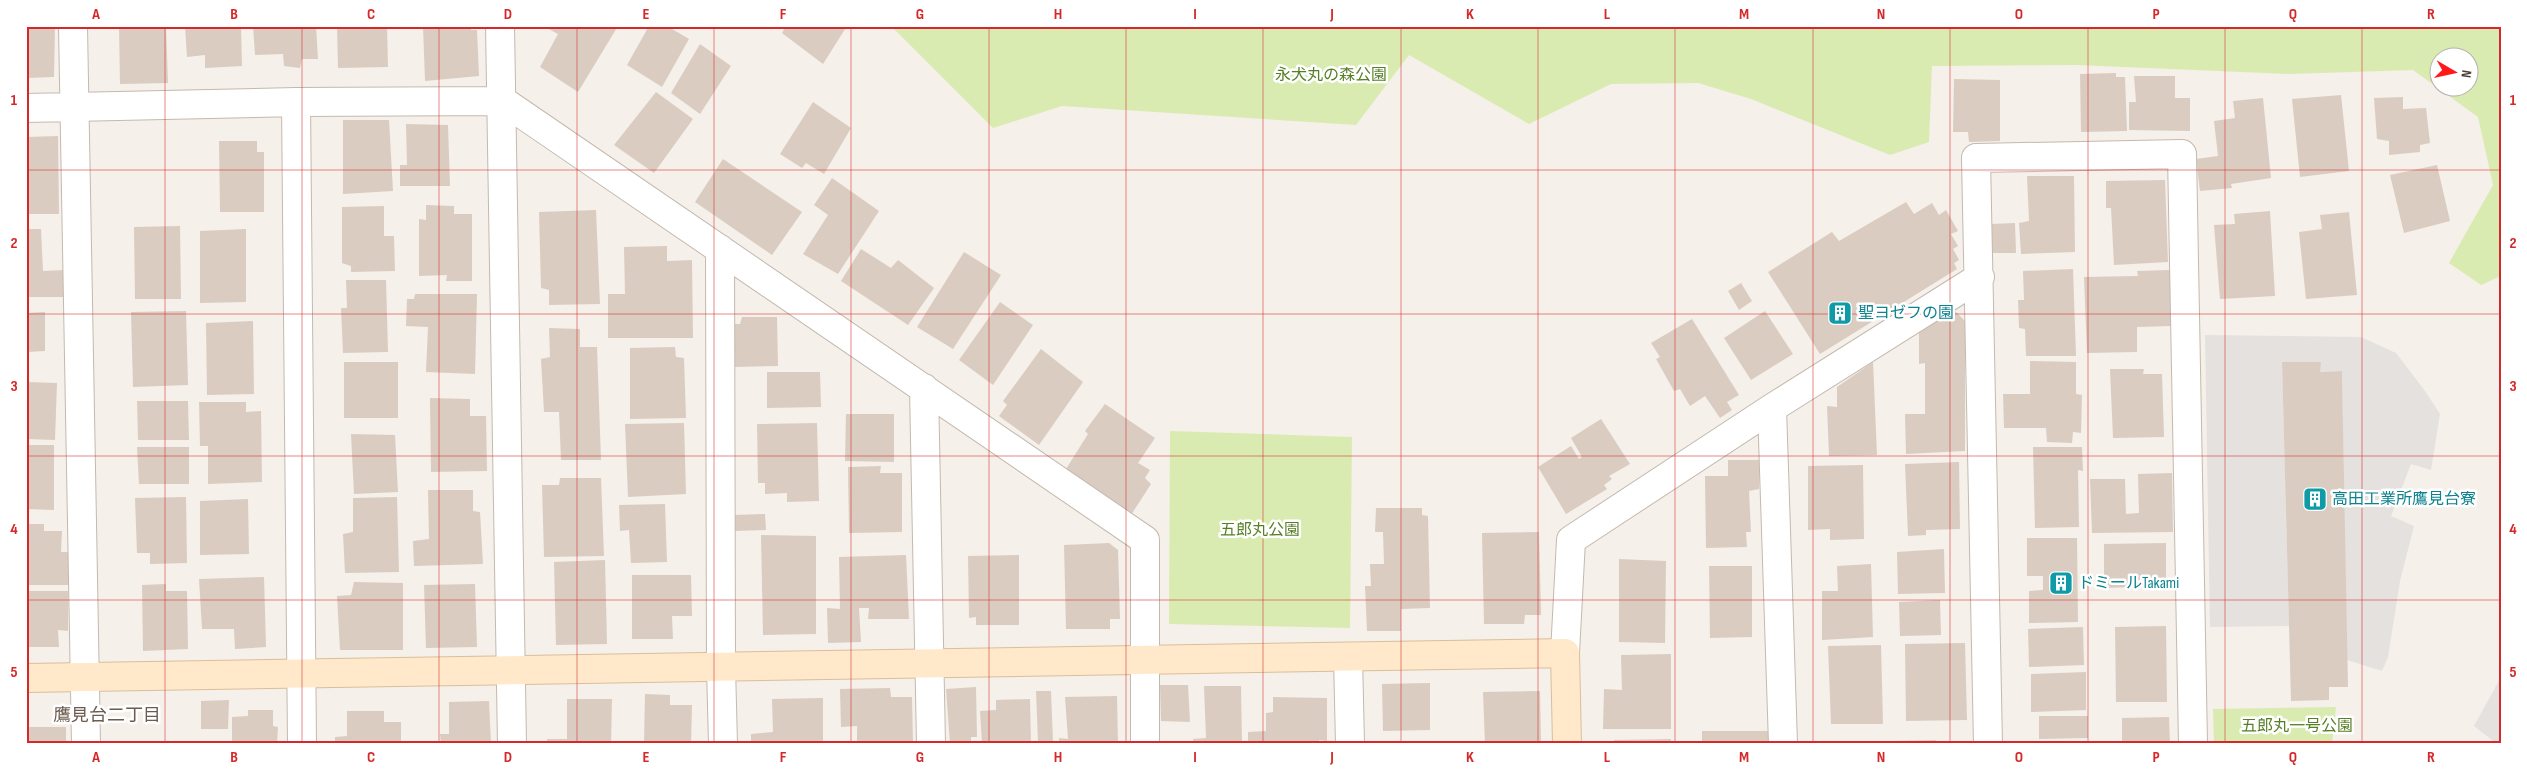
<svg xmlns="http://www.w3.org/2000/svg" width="2527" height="770" font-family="'Sofia Sans Condensed','Noto Sans JP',sans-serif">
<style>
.green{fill:#daebb1;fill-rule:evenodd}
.parking{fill:#e4e1de}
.building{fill:#dbccc1}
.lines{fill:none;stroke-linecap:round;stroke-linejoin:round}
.street-casing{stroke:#c4b9ae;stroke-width:30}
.secondary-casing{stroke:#dabe9a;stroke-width:30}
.street{stroke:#fff;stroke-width:28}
.secondary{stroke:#ffe9ca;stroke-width:28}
.grid{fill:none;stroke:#d62828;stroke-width:1;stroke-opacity:0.55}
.labels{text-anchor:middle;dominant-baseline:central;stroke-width:5;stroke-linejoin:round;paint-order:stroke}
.park-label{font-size:16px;fill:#577f27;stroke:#fff}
.culture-label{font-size:16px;fill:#0d838f;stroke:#fff;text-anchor:start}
.neighbourhood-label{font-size:18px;fill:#6d5b4e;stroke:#fff}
.neatline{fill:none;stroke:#d62828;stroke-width:2}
.grid-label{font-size:16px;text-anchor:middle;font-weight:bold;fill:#d62828}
</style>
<rect width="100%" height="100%" fill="#f5f0ea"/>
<path class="green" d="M891,26H2501V276L2481,285L2449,263L2493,185L2478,117L2413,70L2290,74L2076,65L1932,66L1929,142L1890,155L1751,99L1698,83L1611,84L1529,124L1409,55L1356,125L1062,106L993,128ZM2440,58H2470V88H2440Z
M1170,431L1352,437L1350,628L1169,624Z
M2336,707L2332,744H2214L2213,709Z"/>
<path class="parking" d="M2205,335L2361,337L2396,353L2425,391L2440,414L2431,470L2411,464L2391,516L2414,526L2400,581L2388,657L2382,671L2347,660L2342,371L2320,372L2282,362L2289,626L2210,627Z
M2501,677V744H2497L2474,726Z"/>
<path class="building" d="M26,26H55L54,77L26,78Z
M119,26H166L168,83L120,84Z
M185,26H241L242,66L205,68V55L187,57Z
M253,26H316L318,59H302L300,68L284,66L283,54L255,55Z
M337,26H387L388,67L338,68Z
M423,26H471V30H477L479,76L425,81Z
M543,26H618L578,92L540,67L558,34Z
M649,26H667L689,39L662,87L627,65Z
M786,26H847L823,64L782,33Z
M700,44L731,66L700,114L671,93Z
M2116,73V77H2125L2127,131L2081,132L2080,74Z
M2134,76H2175V98H2190V131L2129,130V102H2136Z
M1954,79L2000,80V141L1969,142L1968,132H1953Z
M656,92L693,119L654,173L614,145Z
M2341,95L2349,171L2300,177L2292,99Z
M2403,97V109L2426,108L2430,143L2420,145V152L2389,155V141L2377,139L2374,98Z
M2263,98L2271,178L2231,184L2232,188L2200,191L2196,159L2218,156L2214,121L2235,118L2233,101Z
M813,102L851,128L824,174L806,163L802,168L780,154Z
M343,120H389L393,191L343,194Z
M406,124L448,125L450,186H400V165H407Z
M58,136L59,214H26V137Z
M219,141H257V152H264V212H220Z
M723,159L802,212L772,255L695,202Z
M2437,165L2450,221L2404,233L2390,175Z
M2027,176H2074L2075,252L2021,254L2019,223L2029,221Z
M832,178L879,211L838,274L803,254L828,215L814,205Z
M2165,180L2168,262L2114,265L2111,208H2106V181Z
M1906,202L1914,214L1932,203L1939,215L1946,210L1958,231L1951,234L1958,246L1953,249L1959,260L1954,263L1957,269L1820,354L1768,272L1832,232L1839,241Z
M426,205L454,206V214H472V281H446L447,275L419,276V219L426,220Z
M384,206V236H394L395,271L351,272V266L342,263V207Z
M596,210L600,304L549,305V290L541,288L539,212Z
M2270,211L2275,296L2220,299L2214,225L2235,224L2234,214Z
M2349,212L2357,295L2306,299L2299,232L2322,229L2320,215Z
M2015,223L2016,253H1992L1991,224Z
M180,226L181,299H135L134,227Z
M26,229H41L43,271L66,270L67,297H26Z
M246,229V302L200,303V231Z
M667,246V261L692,260L693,338H608V294H625L624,247Z
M861,249L891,268L898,260L934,288L908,325L841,281Z
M964,252L1001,275L953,349L917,327Z
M2073,269L2076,356H2026L2025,329L2019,328L2018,300H2024L2023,271Z
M2170,270L2171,326L2137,327V352L2087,353L2084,277L2138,276L2137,271Z
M346,280H386L388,352L343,353L341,308H347Z
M1741,283L1752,301L1739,310L1728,291Z
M415,294H477L475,374L426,372L428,327L406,326L407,299H414Z
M1000,302L1033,325L993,385L959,360Z
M1953,309L1965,321V451L1906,454L1905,414H1925V363L1919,364V331Z
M186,311L188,385L133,387L131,312Z
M1765,311L1793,354L1751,380L1724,338Z
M45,312V351L28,352L29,374H26V313Z
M742,317H777L778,366L734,367L733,324H740Z
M1692,319L1739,395L1727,402L1732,410L1720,418L1705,396L1690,406L1680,389L1674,391L1656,359L1660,357L1651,343Z
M253,321L254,394L207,395L206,323Z
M549,328L580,329V347H597L601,460H561L559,412H544L541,359L550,357Z
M675,347L676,357L684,358L686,418L630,419V348Z
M1041,349L1083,382L1039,445L999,416L1007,405L1003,401Z
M2030,361L2076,362V394L2082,395L2081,433L2073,432L2072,443L2047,442L2046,428H2004L2003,394H2030Z
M344,362H398V418H344Z
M1873,362L1877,455L1829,456L1827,406L1837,407V387Z
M2282,362H2321L2320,372L2342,371L2348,687H2329V700L2291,701Z
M2110,369H2144L2143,374H2162L2164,437L2113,438Z
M767,372H820L821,407L767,408Z
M26,382L57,383L55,440L26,439Z
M430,398L470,399V416H486L487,471L431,472Z
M137,401H188L189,440H138Z
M199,402H246V412L261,411L262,482L208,484V446H200Z
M1105,404L1155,438L1138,463L1150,470L1145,478L1151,484L1131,515L1066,469L1088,434L1085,431Z
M846,414H894V462L845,461Z
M1601,419L1630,464L1609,476L1612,479L1604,485L1607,489L1566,514L1538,467L1571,446L1579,459L1582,457L1571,438Z
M684,423L686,494L628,497L625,424Z
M817,423L819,501L787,502V493L765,494V483H758L757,424Z
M351,434L395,435L398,492L354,494Z
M26,445H54V510L26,509Z
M137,447H189V484H139Z
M2033,447H2082L2083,471L2078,470L2079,527L2035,528Z
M1728,460H1760L1759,489L1749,491L1751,532H1746L1747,547L1706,548L1705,476H1728Z
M1959,462L1960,529L1926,530V535L1908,536L1905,464Z
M1863,465L1864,539L1830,540V529L1808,530V466Z
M881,466L880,473H902V532L849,533L848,467Z
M2172,473L2173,532L2092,533L2090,479H2125L2126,514L2139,513L2138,474Z
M560,478H601L604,556L544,557L542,485H559Z
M428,490H473V511L480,512L483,564L414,566L413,541L429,539Z
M186,497L187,563L150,564V553H137L135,498Z
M397,497L399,572L345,573L343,534L353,532V498Z
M248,499L249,554L200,555V501Z
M665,504L667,562L631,563L629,530L620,531L619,505Z
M1376,508H1422V515L1428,516L1430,608L1401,609V631H1367L1365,586H1371L1370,564H1384L1383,532H1375Z
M765,514L766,530L735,531L734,515Z
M26,524H44V531H62L61,552H71V585H26Z
M1539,532L1541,615H1525L1524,624H1484L1482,533Z
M761,535L816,536V634L763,635Z
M2027,538H2077L2078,622L2029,623V591L2043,590V576H2027Z
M1109,543L1118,550L1120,619H1110V629H1066L1064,545Z
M2166,543V586L2104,588V544Z
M1944,549L1945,593L1898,594L1897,552Z
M906,555L909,619H868L869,608H859L861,642L828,643L827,608L840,609L839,557Z
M1019,555V625H976V617L969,618L968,556Z
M1619,559L1666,561L1665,643L1619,642Z
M605,560L607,644L556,645L554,562Z
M1871,564L1873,637L1822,640V591H1838L1837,566Z
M1709,566H1752V637L1710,638Z
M632,575H691L692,616H672L673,639H632Z
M264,577L266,647L235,649L234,629H202L199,579Z
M354,582L403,583V650H340L337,596L351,595Z
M166,584V591H187L188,649L143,651L142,585Z
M475,584L477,647L426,648L424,585Z
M26,591H68V631L58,630L59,647H26Z
M1940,600L1941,635L1900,636L1899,602Z
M2166,626L2167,702H2116L2115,627Z
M2083,627L2084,665L2029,667L2028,629Z
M1965,643L1967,720L1906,721L1905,644Z
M1881,645L1883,724H1831L1828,646Z
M1671,654V729H1603L1604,689L1622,690L1621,655Z
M2086,672V710L2031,712V674Z
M1430,683V730L1383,731L1382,684Z
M1160,685H1188L1190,722L1161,721Z
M1204,686H1241L1242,744H1193V739L1206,738Z
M976,687L977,737H971V744H950L946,689Z
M890,688L891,697H912L913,744H857V726L841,727L840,689Z
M1036,691H1051L1053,742H1038Z
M1540,691L1541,744H1485L1483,692Z
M645,694L670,695V705H692L691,744H644Z
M1117,696L1118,744H1059V738L1068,739L1065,697Z
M1273,697L1327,698V741L1319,740V744H1248V732L1266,731V713L1273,712Z
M823,698V744H751V734L773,732L772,699Z
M567,699H612L611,744H547V739H567Z
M1030,699L1031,744H982L980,711L996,710V700Z
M229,700L228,729H201V701Z
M489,701L491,744H441L440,734H449V702Z
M248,710H273V726L278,727L277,744H232V717L248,716Z
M347,711H384V722H401V744H335V737L347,736Z
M2039,716H2088V738L2039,739Z
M2169,717L2170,744H2122V718Z
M26,727H66V744H26Z
M1702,731H1768L1769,744H1702Z
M1671,739V744H1614V740Z
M1936,740V744H1895V741Z"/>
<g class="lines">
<g class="street-casing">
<path id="street" d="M73,26L86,744
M500,26L512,744
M296,102L302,744
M26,108L296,102L503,101L1145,540V744
M720,249L721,667L723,744
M924,388L931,744
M1772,408L1783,744
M1565,653L1571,540L1772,408L1980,277
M1348,657L1350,744
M1988,744L1976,158L2182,154L2193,744"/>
</g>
<g class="secondary-casing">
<path id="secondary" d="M26,678L1565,653L1567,744"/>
</g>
<use href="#street" class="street"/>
<use href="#secondary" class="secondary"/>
</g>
<path class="grid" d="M165,26V744M302,26V744M439,26V744M577,26V744M714,26V744M851,26V744M989,26V744M1126,26V744M1263,26V744M1401,26V744M1538,26V744M1675,26V744M1813,26V744M1950,26V744M2088,26V744M2225,26V744M2362,26V744M26,170H2501M26,314H2501M26,456H2501M26,600H2501"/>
<defs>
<g id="building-square" transform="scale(1.25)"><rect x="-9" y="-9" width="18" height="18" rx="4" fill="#0f9aa8" stroke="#fff"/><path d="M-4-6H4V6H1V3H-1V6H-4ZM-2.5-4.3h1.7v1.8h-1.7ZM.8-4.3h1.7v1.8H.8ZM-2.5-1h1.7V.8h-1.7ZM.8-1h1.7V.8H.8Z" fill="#fff"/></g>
</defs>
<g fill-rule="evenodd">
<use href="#building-square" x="1840" y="313"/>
<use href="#building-square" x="2315" y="499"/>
<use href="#building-square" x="2061" y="583"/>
</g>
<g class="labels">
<g class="park-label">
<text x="1331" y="75">永犬丸の森公園</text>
<text x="1260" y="530">五郎丸公園</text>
<text x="2297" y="726">五郎丸一号公園</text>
</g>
<g class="culture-label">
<text x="1858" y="313">聖ヨゼフの園</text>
<text x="2332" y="499">高田工業所鷹見台寮</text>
<text x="2078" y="583">ドミールTakami</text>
</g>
<g class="neighbourhood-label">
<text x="107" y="715">鷹見台二丁目</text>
</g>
</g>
<rect width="2527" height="770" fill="none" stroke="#ffffff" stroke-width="55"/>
<g transform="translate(2454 72) rotate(99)"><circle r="24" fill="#ffffff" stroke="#b7b2af"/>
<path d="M0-4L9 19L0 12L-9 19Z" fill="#ff171a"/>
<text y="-8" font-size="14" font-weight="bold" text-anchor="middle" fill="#4a3f37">N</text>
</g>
<rect x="28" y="28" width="2472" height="714" class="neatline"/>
<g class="grid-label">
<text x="96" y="19">A</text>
<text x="234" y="19">B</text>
<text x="371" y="19">C</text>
<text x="508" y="19">D</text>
<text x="646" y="19">E</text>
<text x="783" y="19">F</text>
<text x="920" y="19">G</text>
<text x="1058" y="19">H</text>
<text x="1195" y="19">I</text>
<text x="1332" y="19">J</text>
<text x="1470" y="19">K</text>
<text x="1607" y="19">L</text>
<text x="1744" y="19">M</text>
<text x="1881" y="19">N</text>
<text x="2019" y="19">O</text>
<text x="2156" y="19">P</text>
<text x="2293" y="19">Q</text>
<text x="2431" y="19">R</text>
<text x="14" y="105">1</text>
<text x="2513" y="105">1</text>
<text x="14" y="248">2</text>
<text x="2513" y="248">2</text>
<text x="14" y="391">3</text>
<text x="2513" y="391">3</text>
<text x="14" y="534">4</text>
<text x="2513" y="534">4</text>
<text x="14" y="677">5</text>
<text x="2513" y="677">5</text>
<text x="96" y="762">A</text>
<text x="234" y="762">B</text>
<text x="371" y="762">C</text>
<text x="508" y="762">D</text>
<text x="646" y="762">E</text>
<text x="783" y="762">F</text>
<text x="920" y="762">G</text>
<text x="1058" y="762">H</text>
<text x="1195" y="762">I</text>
<text x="1332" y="762">J</text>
<text x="1470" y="762">K</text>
<text x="1607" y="762">L</text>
<text x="1744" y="762">M</text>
<text x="1881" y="762">N</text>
<text x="2019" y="762">O</text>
<text x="2156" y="762">P</text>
<text x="2293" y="762">Q</text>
<text x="2431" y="762">R</text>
</g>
</svg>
